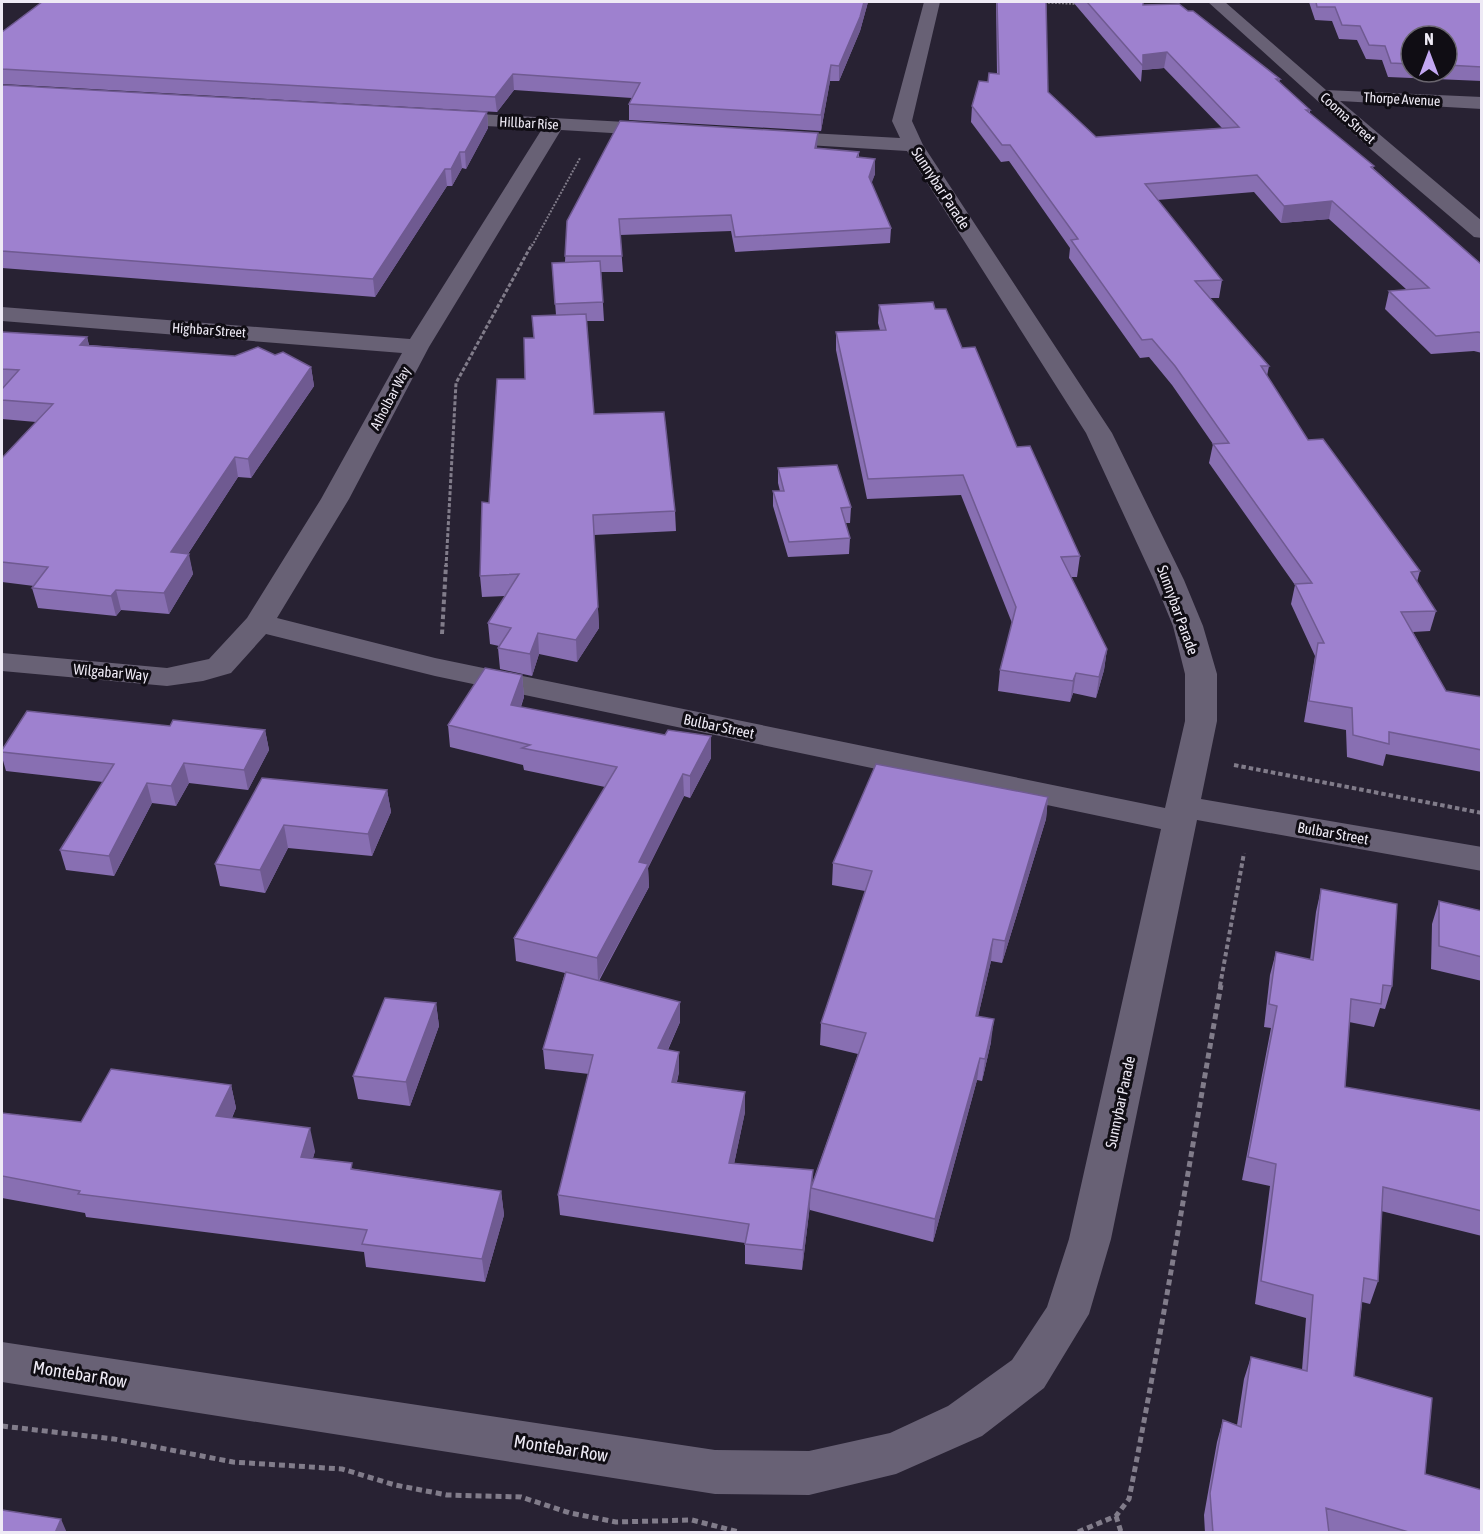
<svg xmlns="http://www.w3.org/2000/svg" width="1483" height="1534" font-family="'Asap Condensed',sans-serif">
<style>
.lines{fill:none;stroke-linecap:round;stroke-linejoin:round}
.path-far3{stroke:#817c8a;stroke-width:2;stroke-dasharray:2 1.5;stroke-linecap:butt}
.path-far2{stroke:#817c8a;stroke-width:3;stroke-dasharray:4 2;stroke-linecap:butt}
.path-far1{stroke:#817c8a;stroke-width:4;stroke-dasharray:4.5 3;stroke-linecap:butt}
.path{stroke:#817c8a;stroke-width:5;stroke-dasharray:6 4;stroke-linecap:butt}
.street{fill:#686175;fill-rule:evenodd}
.secondary{fill:#686175;fill-rule:evenodd}
.wall{fill:#886fb2;fill-rule:evenodd}
.shaded-wall{fill:#6f5a91}
.building{fill:#9e81cf;stroke:#6f5a91;stroke-width:1.5}
.labels{text-anchor:middle;dominant-baseline:central;stroke-width:6;stroke-linejoin:round;paint-order:stroke}
.far-street-label{font-size:14px;fill:#eeeaf5;stroke:#100d14}
.street-label{font-size:15px;fill:#eeeaf5;stroke:#100d14}
.near-street-label{font-size:18px;fill:#eeeaf5;stroke:#100d14}
</style>
<rect width="100%" height="100%" fill="#282233"/>
<g class="lines">
<path class="path-far3" d="M1034,2L1078,4
M532,246L580,158"/>
<path class="path-far2" d="M446,567L456,383L532,244"/>
<path class="path-far1" d="M442,634L446,565
M1234,765L1482,813
M1220,986L1244,853"/>
<path class="path" d="M2,1426L114,1439L233,1462L342,1469L395,1485L447,1495L521,1497L570,1513L616,1522L692,1520L739,1532
M1116,1516L1121,1532
M1078,1532L1116,1516L1129,1499C1163,1328 1190,1156 1221,985"/>
<path class="street" d="M924,2H940L912,121L923,145L1112,433L1184,580L1203,626L1217,674V721L1201,799L1482,847V871L1197,820L1111,1239L1089,1314L1044,1388L982,1436L896,1474L809,1495L715,1494L2,1382V1342L715,1450L809,1451L890,1433L948,1406L1012,1360L1047,1307L1069,1239L1161,829L435,676L266,634L231,673L203,681L167,686L2,671V653L167,668L209,659L247,618L321,499L402,353L2,321V307L410,339L542,129L444,124L437,122L434,118L437,114L444,112L662,124L669,126L672,130L669,134L662,136L561,130L429,347L349,499L277,618L435,658L1165,808L1185,721V674L1173,626L1154,580L1086,433L907,151L773,143L766,141L763,137L766,133L773,131L900,138L892,121Z"/>
<path class="secondary" d="M1208,2H1225L1326,90L1482,97V109L1340,101L1482,221V238L1474,237L1373,151Z"/>
</g>
<path class="wall" d="M42,2H868L860,31L839,81H830L821,131L629,120V104L632,98L514,90L497,112L2,84V32Z
M996,2H1046L1048,92L1096,137L1222,128L1164,68L1142,70L1141,82L1073,2H1143V5L1188,11L1280,79L1279,83L1310,110V114L1374,166L1373,168L1482,265V353L1474,351L1431,354L1385,309L1389,291L1407,290L1329,219L1281,223L1254,192L1157,200L1222,280L1219,298H1210L1269,366L1267,376L1308,440L1420,571L1417,582L1436,611L1430,631L1413,632L1446,691L1482,697V772L1386,754L1383,766L1347,757L1346,730L1304,722L1315,656L1291,604L1295,585L1209,463L1213,444L1172,385L1149,357L1140,358L1069,258L1070,248L1009,161L1001,162L971,122L972,106L988,82L997,74Z
M1309,2H1482V81L1388,77L1382,60L1366,59L1357,40L1339,39L1332,21L1315,20ZM1411,36H1447V72H1411Z
M2,85L487,112L488,128L466,169L462,168L452,186H447L375,297L2,268Z
M817,148L859,152V157L875,159V174L871,183L891,228L890,243L735,252L731,231L620,235L623,272H601L604,321H586L594,414L675,511L676,531L594,535L599,628L577,662L539,654L532,676L500,669L498,648L499,646L490,644L488,623L505,596L482,597L480,576L489,503L525,379L556,315L552,263L565,262L567,221Z
M879,305L935,309L962,348L1017,447L1080,556L1077,577H1071L1107,649L1104,670L1096,698L1073,693L1070,702L998,691L1000,670L1012,623L961,495L867,499L836,350V332L880,330L878,323Z
M2,332L87,337L89,345L235,356L275,355L311,367L314,386L251,478L238,477L188,554L193,574L169,614L121,610L116,616L38,608L32,588L34,586L2,582V458L36,422L2,419V389L3,387H2Z
M778,468L851,507L850,523H845L850,538L849,554L788,557L773,506V491H780L778,483Z
M522,675L524,697L521,707L665,735L711,736V758L690,798L684,796L648,868L649,887L599,981L680,1002V1022L668,1050L679,1052V1072L677,1082L745,1112L734,1164L812,1184L858,1054L820,1045L821,1023L865,891L832,885L833,863L1048,797L1046,819L1002,963L991,961L978,1016L991,1042L982,1081L977,1080L933,1242L810,1210V1205L802,1270L745,1264V1243L560,1215L558,1195L589,1074L545,1069L543,1049L565,973L516,961L514,938L605,787L524,770L523,765L450,747L448,725Z
M170,726L265,730L269,750L248,790L189,783L176,806L152,803L114,876L66,870L60,850L103,782L6,771L2,757V750Z
M262,778L387,790L391,812L372,856L288,848L265,893L220,886L215,864Z
M1321,889L1392,986L1385,1009L1380,1008L1374,1027L1349,1022L1345,1087L1482,1111V1236L1381,1211L1378,1281L1370,1304L1362,1302L1354,1376L1425,1474L1482,1533H1205L1204,1515L1217,1442L1223,1420L1237,1425L1244,1379L1251,1357L1302,1370L1306,1318L1255,1304L1270,1186L1242,1180L1271,1028L1264,1027L1270,975L1276,952L1310,960L1316,912Z
M1439,901L1482,911V981L1431,969L1432,924Z
M436,1003L439,1026L410,1106L358,1099L353,1076Z
M231,1085L236,1108L232,1118L315,1151L313,1158L354,1169L501,1191L504,1215L485,1282L366,1267L364,1252L86,1217L85,1213L2,1198V1113L81,1122Z"/>
<path class="shaded-wall" d="M864,2H868L860,31L839,81V66Z
M1167,52L1164,68L1142,70L1143,55Z
M831,65L830,81L821,131V115Z
M513,74L514,90L497,112L495,97Z
M487,112L488,128L466,169L465,152Z
M818,133L817,148L814,163L815,148Z
M460,152L462,168L452,186L451,169Z
M875,159V174L868,193L869,177Z
M445,169L447,186L375,297L373,279Z
M1332,201L1329,219L1281,223L1284,206Z
M87,337L91,355L80,345Z
M311,367L314,386L251,478L248,459Z
M235,457L238,477L176,572L171,552Z
M593,515L599,628L577,662L576,640Z
M189,554L193,574L169,614L164,593Z
M116,590L121,610L116,616L111,596Z
M538,633L539,654L532,676L530,654Z
M1107,649L1104,670L1096,698L1099,677Z
M1076,673L1073,693L1070,702L1073,681Z
M522,675L524,697L513,727L511,705Z
M265,730L269,750L248,790L244,770Z
M711,736V758L690,798V776Z
M184,763L189,783L176,806L171,786Z
M683,774L684,796L648,868L649,887L598,981L597,958L639,862Z
M147,783L152,803L114,876L109,856Z
M387,790L391,812L372,856L368,834Z
M1048,797L1046,819L1002,963L1005,941Z
M284,825L288,848L265,893L260,870Z
M993,939L991,961L973,1038L976,1016Z
M680,1002V1022L659,1069L658,1048Z
M436,1003L439,1026L410,1106L406,1082Z
M994,1019L991,1042L982,1081L985,1059Z
M679,1052V1072L672,1102V1082Z
M980,1058L977,1080L933,1242L935,1219Z
M231,1085L236,1108L222,1140L216,1116Z
M745,1092V1112L730,1183L729,1163Z
M310,1128L315,1151L306,1180L301,1157Z
M813,1170L812,1188H811L810,1205L802,1270L803,1250Z
M501,1191L504,1215L485,1282L482,1259Z
M61,1519L67,1533H55Z"/>
<path class="building" d="M42,2H864L860,17L839,66L831,65L821,115L629,104L640,83L513,74L495,97L2,69V32Z
M997,2H1046L1048,92L1096,137L1239,127L1167,52L1143,55V66L1087,2H1143V5L1179,4L1188,11H1193L1280,79H1276L1310,110H1306L1374,166L1371,167L1482,265V333L1478,332L1436,336L1389,291L1429,288L1332,201L1284,206L1257,175L1145,184L1222,280L1195,281L1269,366H1261L1308,440L1323,439L1420,571L1411,572L1436,611L1401,612L1446,691L1482,697V750L1389,732V744L1353,735L1352,708L1309,701L1318,643H1324L1295,584L1312,583L1213,444L1229,443L1175,366L1152,339L1142,340L1071,240L1078,239L1010,145H1002L972,106L979,81L988,82L989,73L999,74Z
M1316,2H1482V67L1447,65V36H1411V64L1391,63L1385,46L1369,45L1360,26L1342,25L1335,7H1317Z
M2,85L487,112L465,152H460L451,169H445L373,279L2,251Z
M620,121L818,133L815,148L859,152L857,157L875,159L869,177L891,228L735,237L731,215L619,219L622,256H565L567,221Z
M600,261L603,302L555,304L552,263Z
M933,302L935,309H946L962,348L975,347L1017,447L1030,446L1080,556L1061,557L1107,649L1099,677L1076,673L1073,681L1000,670L1016,607L963,475L868,479L836,332L886,330L879,305Z
M586,314L594,414L664,412L675,511L593,515L598,607L576,640L538,633L530,654L498,648L511,628L488,623L519,574L480,576L482,502L489,503L497,379H525L524,338H534L532,316Z
M2,332L87,337L80,345L235,356L258,347L275,355L283,352L311,367L248,459L235,457L171,552L189,554L164,593L116,590L111,596L32,588L48,567L2,562V458L53,404L2,400V389L19,370L2,369Z
M837,465L851,507L841,508L850,538L789,542L773,491H784L778,468Z
M485,668L522,675L511,705L665,735L668,730L711,736L690,776L683,774L639,862L648,864L597,958L514,938L617,767L522,748L530,745L448,725Z
M27,711L170,726L173,720L265,730L244,770L184,763L171,786L147,783L109,856L60,850L114,764L2,752V750Z
M876,764L1048,797L1005,941L993,939L976,1016L994,1019L985,1059L980,1058L935,1219L811,1188L866,1033L821,1023L872,871L833,863Z
M262,778L387,790L368,834L284,825L260,870L215,864Z
M1321,889L1397,904L1392,986L1383,985L1381,1004L1351,999L1345,1087L1482,1111V1211L1383,1187L1378,1281L1364,1278L1354,1376L1432,1398L1425,1474L1482,1490V1533H1412L1326,1508L1329,1533H1213L1210,1493L1223,1420L1241,1427L1251,1357L1307,1371L1313,1295L1261,1281L1276,1164L1248,1157L1277,1006L1269,1004L1276,952L1313,960Z
M1439,901L1482,911V957L1439,946Z
M566,972L680,1002L658,1048L679,1052L672,1082L745,1092L729,1163L813,1170L803,1250L745,1244L749,1224L558,1195L593,1055L543,1049Z
M385,998L436,1003L406,1082L353,1076Z
M111,1069L231,1085L216,1116L310,1128L301,1157L352,1163L351,1169L501,1191L482,1259L362,1244L367,1230L78,1194L80,1191L2,1176V1113L81,1122Z
M2,1510L61,1519L55,1533H2Z"/>
<g class="labels">
<g class="far-street-label">
<text transform="translate(1402 99) rotate(3)">Thorpe Avenue</text>
<text transform="translate(1348 118) rotate(42)">Cooma Street</text>
<text transform="translate(529 123) rotate(3)">Hillbar Rise</text>
<text transform="translate(209 330) rotate(4)">Highbar Street</text>
<text transform="translate(390 398) rotate(-62)">Atholbar Way</text>
</g>
<g class="street-label">
<text transform="translate(941 188) rotate(57)">Sunnybar Parade</text>
<text transform="translate(1178 610) rotate(70)">Sunnybar Parade</text>
<text transform="translate(111 672) rotate(5)">Wilgabar Way</text>
<text transform="translate(719 726) rotate(12)">Bulbar Street</text>
<text transform="translate(1333 833) rotate(10)">Bulbar Street</text>
<text transform="translate(1120 1102) rotate(-78)">Sunnybar Parade</text>
</g>
<g class="near-street-label">
<text transform="translate(80 1374) rotate(9)">Montebar Row</text>
<text transform="translate(561 1448) rotate(9)">Montebar Row</text>
</g>
</g>
<rect width="1483" height="1534" fill="none" stroke="#eeeaf5" stroke-width="6"/>
<g transform="translate(1429 54)"><circle r="28" fill="#100d14" stroke="#69656e" stroke-width="1.5"/>
<path d="M0-4.5L10 22L0 15L-10 22Z" fill="#c3a7f2"/>
<text y="-9" font-size="16" font-weight="bold" text-anchor="middle" fill="#eeeaf5">N</text>
</g>
</svg>
